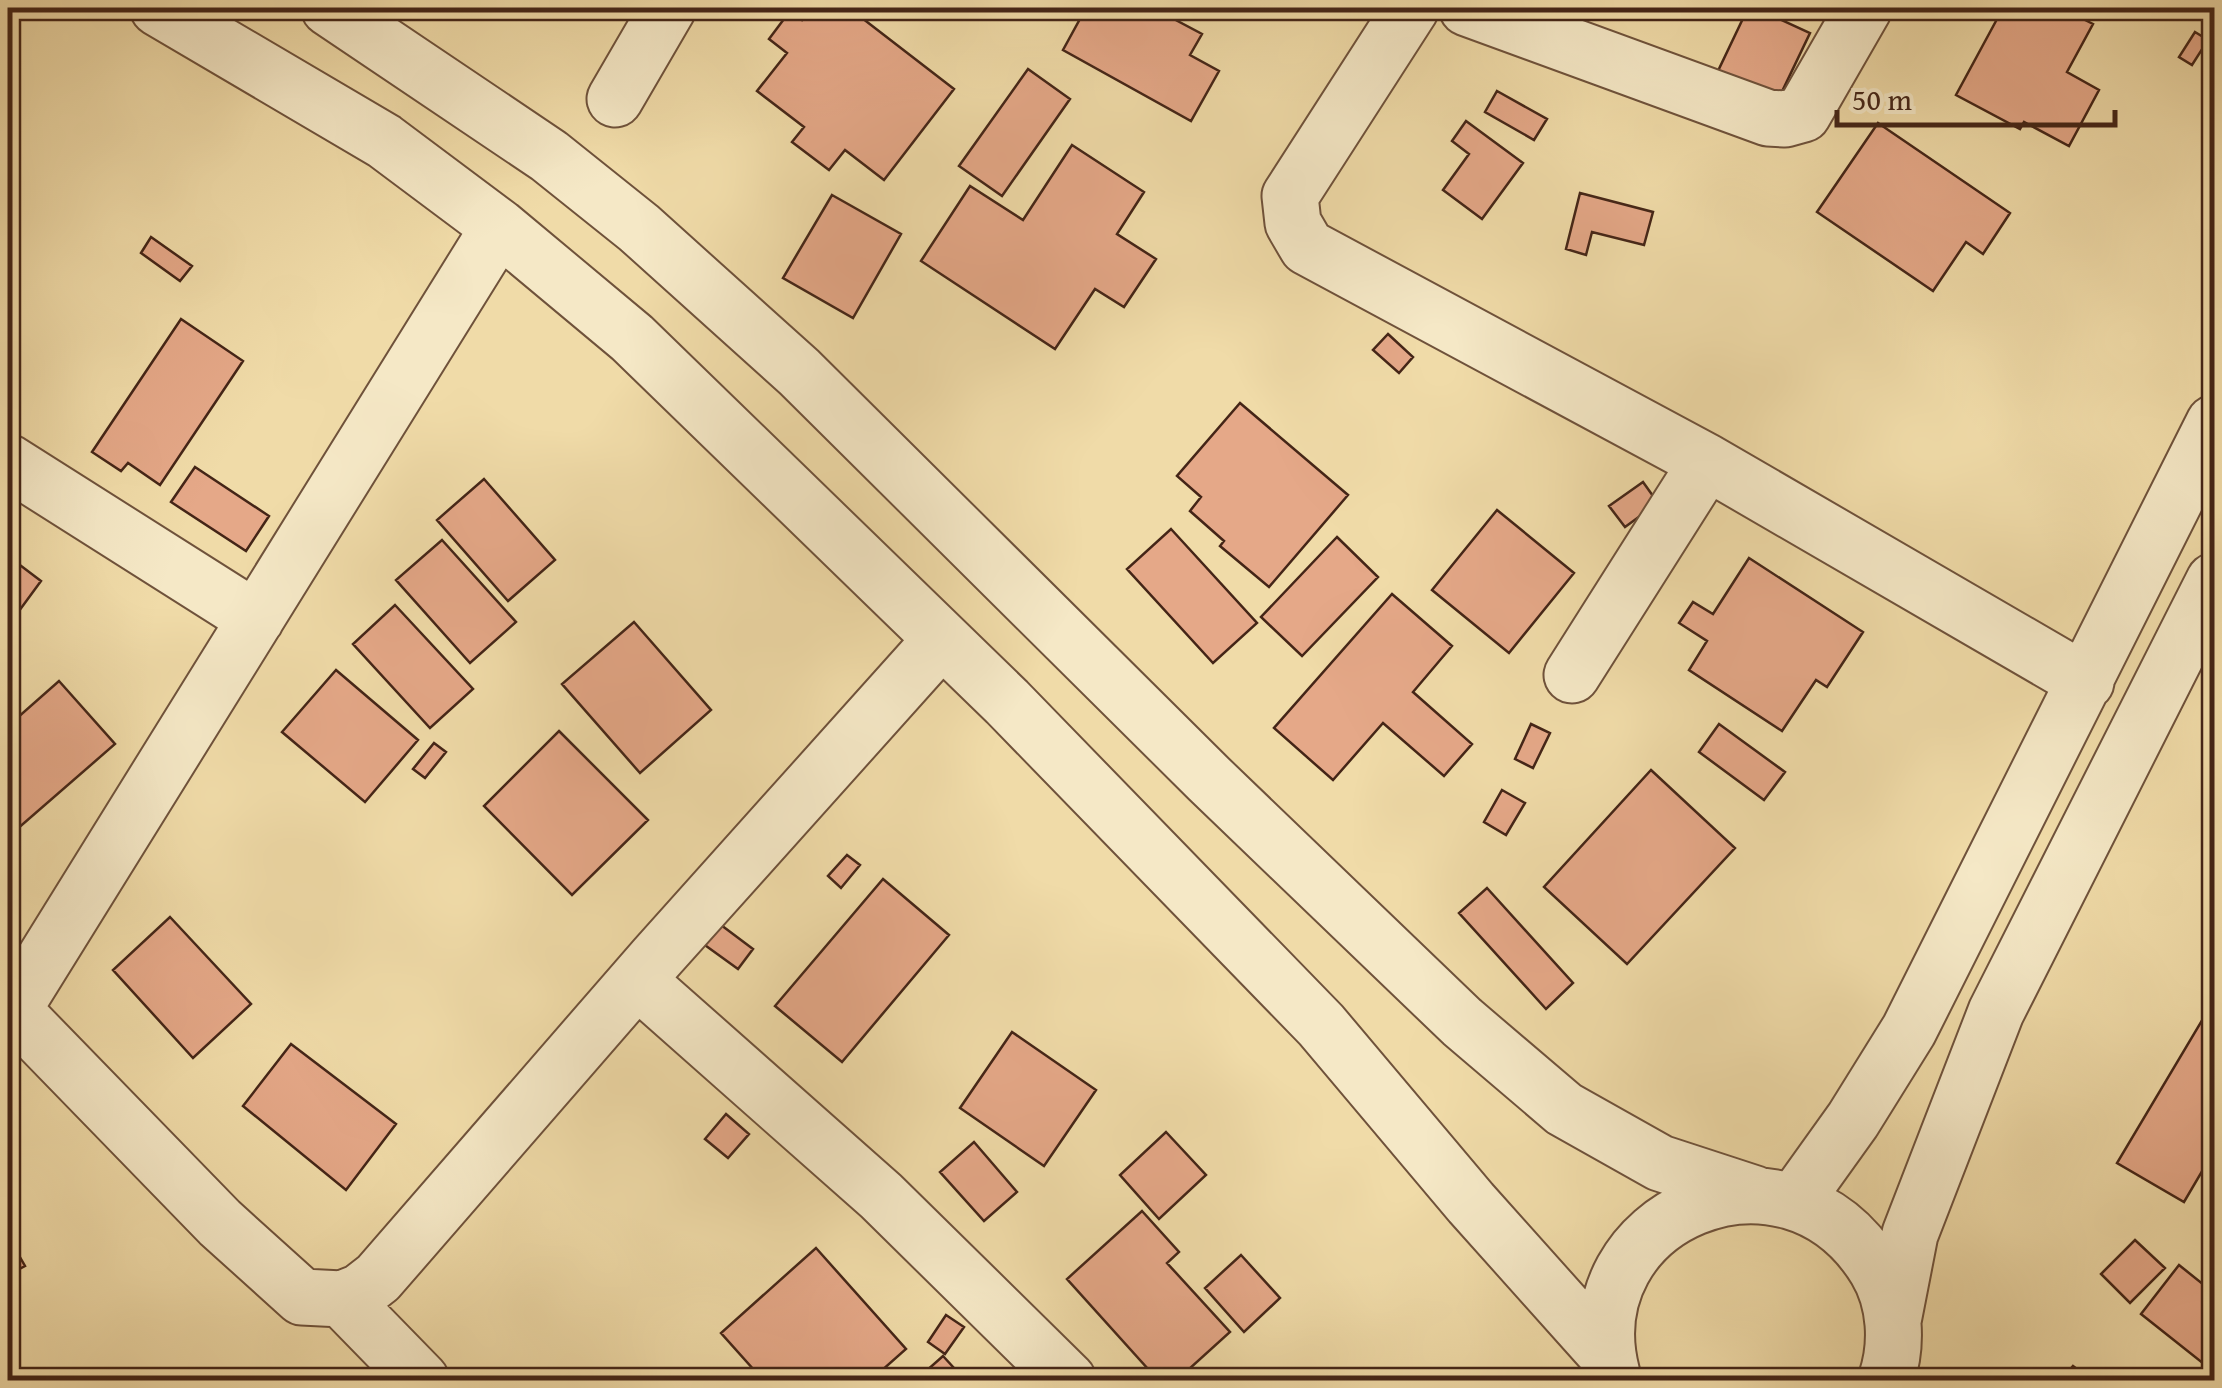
<svg xmlns="http://www.w3.org/2000/svg" width="2222" height="1388" font-family="'Gentium Book Plus',serif">
<style>
.building{fill:#e5a888;stroke:#442517;stroke-width:2.5}
.lines{fill:none;stroke-linecap:round;stroke-linejoin:round}
.minor-casing{stroke:#6f523b;stroke-width:59}
.minor{stroke:#f5e8c6;stroke-width:55}
</style>
<rect width="100%" height="100%" fill="#f0dba8"/>
<filter id="stains"><feTurbulence type="fractalNoise" baseFrequency=".002" numOctaves="4"/><feColorMatrix values="0 0 0 0 .2 0 0 0 0 .09 0 0 0 0 .02 0 0 0 .5 -.17"/></filter>
<radialGradient id="worn" r=".72"><stop offset=".6" stop-color="#630" stop-opacity="0"/><stop offset="1" stop-color="#630" stop-opacity=".3"/></radialGradient>
<path class="building" d="M812,8H849L954,89L884,180L845,150L829,170L792,142L804,127L757,91L787,53L769,39L790,11L802,20Z
M1001,8H1022L1017,17Z
M1086,8H1153L1202,34L1190,55L1219,71L1191,121L1063,50Z
M1748,8H1755L1810,33L1778,100L1718,71Z
M2003,8L2026,18L2031,8H2061L2093,24L2067,72L2099,90L2069,146L2024,122L2020,129L1956,95Z
M2192,8H2214V13L2211,19Z
M2195,32L2208,40L2192,65L2179,57Z
M1028,69L1070,99L1002,196L959,166Z
M1497,91L1547,119L1534,140L1485,112Z
M1466,121L1523,163L1482,219L1443,190L1469,154L1452,141Z
M1878,123L2010,213L1983,254L1966,242L1933,291L1817,212Z
M1072,145L1144,192L1117,234L1156,259L1124,307L1095,289L1055,349L921,261L970,186L1023,220Z
M1580,193L1653,212L1644,245L1592,232L1586,255L1566,249Z
M832,195L901,234L853,318L783,278Z
M151,237L192,266L180,281L141,253Z
M181,319L243,361L160,485L128,463L121,471L92,452Z
M1388,334L1413,357L1399,373L1373,350Z
M1240,403L1348,495L1269,587L1220,546L1224,541L1190,511L1201,497L1177,476Z
M195,467L269,516L246,551L171,502Z
M484,479L555,560L508,601L437,520Z
M1643,482L1658,503L1625,527L1609,506Z
M1497,510L1574,573L1509,653L1432,590Z
M1171,529L1257,623L1213,663L1127,569Z
M1337,537L1378,577L1302,656L1261,617Z
M442,540L516,622L470,663L396,580Z
M8,556L41,581L8,626Z
M1749,558L1863,632L1827,687L1816,680L1782,731L1689,670L1707,641L1679,623L1693,602L1713,614Z
M1392,594L1452,646L1413,692L1472,744L1444,776L1383,723L1333,780L1274,728Z
M395,605L473,689L430,728L353,644Z
M634,622L711,710L640,773L562,684Z
M336,670L418,740L365,802L282,732Z
M59,681L115,744L8,837V726Z
M1531,724L1550,733L1533,768L1515,759Z
M1719,724L1785,772L1764,800L1699,752Z
M559,731L648,820L572,895L484,806Z
M434,743L446,752L425,778L413,769Z
M1651,770L1735,848L1627,964L1544,887Z
M1502,790L1525,803L1506,835L1484,822Z
M847,855L860,865L841,888L828,876Z
M883,879L949,935L842,1062L775,1006Z
M1487,888L1573,983L1546,1009L1459,913Z
M170,917L251,1004L193,1058L113,970Z
M717,922L753,949L738,969L702,943Z
M2210,1007L2214,1010V1151L2184,1202L2117,1163Z
M1012,1032L1096,1090L1044,1166L960,1108Z
M291,1044L396,1124L346,1190L243,1106Z
M726,1114L749,1134L728,1158L705,1139Z
M1166,1132L1206,1175L1159,1219L1120,1175Z
M974,1142L1017,1192L984,1221L940,1172Z
M1142,1211L1179,1252L1167,1263L1230,1332L1177,1380H1158L1067,1279Z
M9,1238L25,1266L8,1275V1239Z
M2135,1240L2165,1268L2130,1303L2101,1274Z
M816,1248L906,1349L871,1380H763L721,1333Z
M1241,1255L1280,1298L1244,1332L1205,1288Z
M2179,1265L2214,1293V1372L2141,1314Z
M946,1315L964,1327L945,1354L928,1342Z
M943,1356L965,1380H916Z
M2073,1366L2092,1380H2061Z"/>
<g class="lines">
<g class="minor-casing">
<path id="minor" d="M158,8L384,141L499,227L632,338L1007,702L1321,1025L1471,1203L1607,1355
M329,8L549,156L639,228L799,372L1209,779L1462,1022L1564,1109L1660,1163L1755,1194
M1411,8L1290,196L1293,223L1307,247L1707,462L2086,682
M1467,8L1768,118L1785,119L1803,114L1864,8
M615,99L668,8
M8,462L256,619
M1572,675L1707,462
M637,980L881,1196L1068,1380
M8,1005L220,1223L302,1297L342,1299L360,1292L378,1278L656,958L942,639
M14,1008L499,227
M1795,1201L1853,1120L1909,1030L2214,423
M342,1299L421,1380
M1893,1321L1910,1234L1996,1012L2214,581
M1612,1374C1570,1215 1786,1123 1876,1269C1896,1302 1898,1345 1886,1380"/>
</g>
<use href="#minor" class="minor"/>
</g>
<rect width="2222" height="1388" fill="none" stroke="#f0dba8" stroke-width="40"/>
<rect x="10" y="10" width="2202" height="1368" fill="none" stroke="#442517" stroke-width="5"/>
<rect x="20" y="20" width="2182" height="1348" fill="none" stroke="#442517" stroke-width="2.5"/>
<path d="M1837 110v15h278v-15" fill="none" stroke="#442517" stroke-width="5"/>
<text x="1852" y="110" font-size="30" fill="#442517" stroke="#f5e8c6" stroke-width="8" paint-order="stroke">50 m</text>
<rect width="100%" height="100%" filter="url(#stains)"/>
<rect width="100%" height="100%" fill="url(#worn)"/>
</svg>
